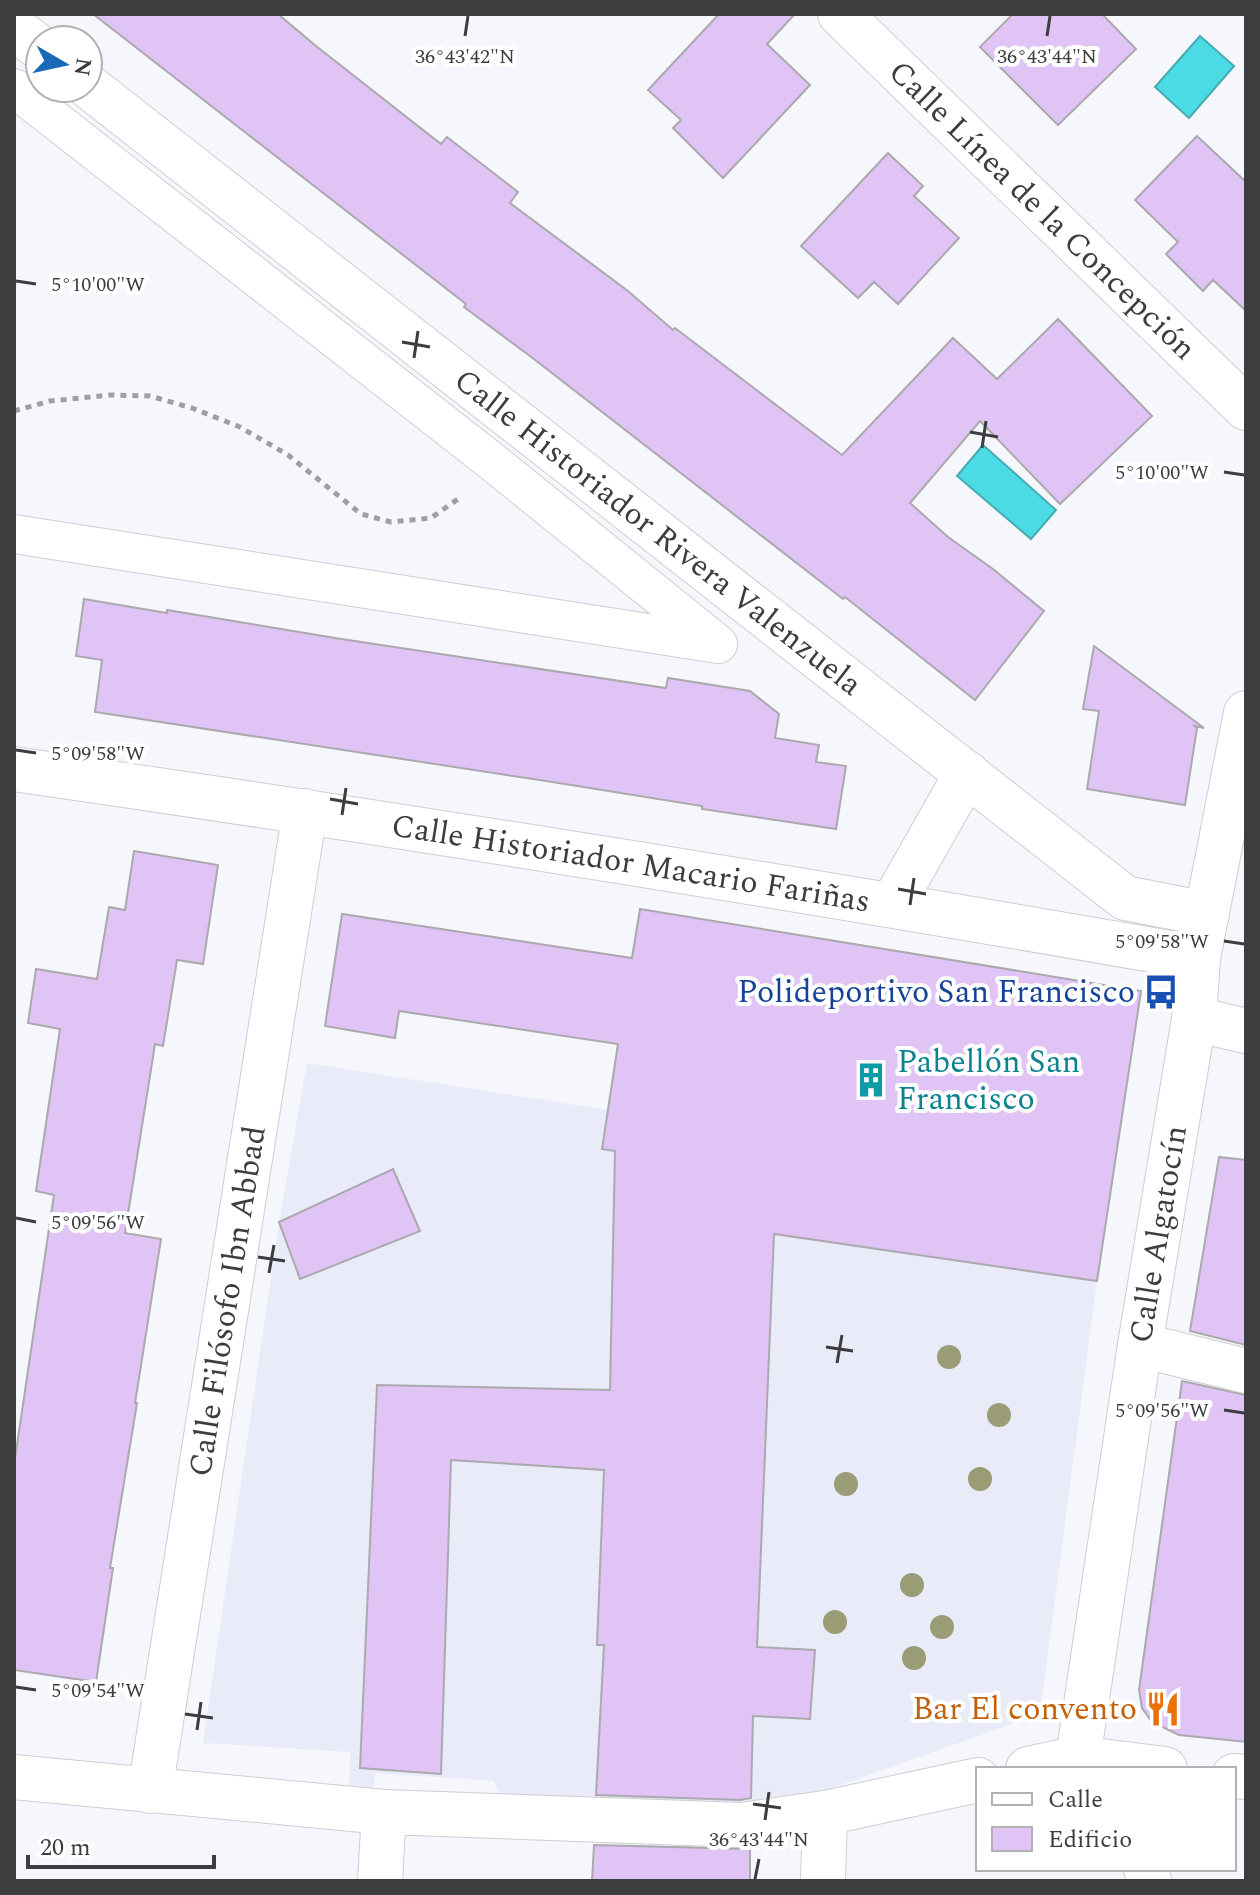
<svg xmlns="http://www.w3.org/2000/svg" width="1260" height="1895" font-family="Spectral,serif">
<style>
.built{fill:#e9ecf8}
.water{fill:#4bdbe4;stroke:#46acb2;stroke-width:2}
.building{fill:#dfc4f5;stroke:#aba9ad;stroke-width:2}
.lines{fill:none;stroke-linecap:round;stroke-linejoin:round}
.pedestrian-casing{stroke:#cdced3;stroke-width:40}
.minor-casing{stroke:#cdced3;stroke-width:46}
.tertiary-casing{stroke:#cdced3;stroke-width:46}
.path{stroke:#9e9fa3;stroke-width:5;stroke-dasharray:6 6;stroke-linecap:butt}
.pedestrian{stroke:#fff;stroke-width:38}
.minor{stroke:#fff;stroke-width:44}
.tertiary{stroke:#fff;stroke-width:44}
.tree{fill:#999c74}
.ticks{fill:none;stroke:#3c3d3f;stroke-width:3}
.labels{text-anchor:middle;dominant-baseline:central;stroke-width:8;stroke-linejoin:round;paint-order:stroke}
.street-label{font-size:32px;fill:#3c3d3f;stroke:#fff}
.transit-label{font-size:32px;fill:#164399;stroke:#fff;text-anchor:end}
.culture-label{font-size:32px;fill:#0d838f;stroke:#fff;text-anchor:start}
.food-label{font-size:32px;fill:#c56008;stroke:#fff;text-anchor:end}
.ticks-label{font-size:20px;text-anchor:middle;fill:#3c3d3f;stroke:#fff;stroke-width:8;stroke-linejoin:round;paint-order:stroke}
</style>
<rect width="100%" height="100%" fill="#f5f7fc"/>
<path class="built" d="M307,1063L608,1110L794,1237L1097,1281L1040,1714L776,1808L500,1797L494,1781L375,1773L373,1794L349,1792L350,1752L203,1743L279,1222Z"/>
<path class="water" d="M1200,36L1234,66L1189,118L1155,87Z
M983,445L1056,510L1031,539L957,476Z"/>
<path class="building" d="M93,14H278L316,46L441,144L447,137L518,192L510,203L628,291L673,330L675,328L842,455L953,338L997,379L1058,319L1152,416L1060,504L980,421L910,503L948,537L993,569L1044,611L975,700L845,597L843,599L530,356L464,307L466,304Z
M719,14H795L767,44L810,85L723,178L673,128L681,120L648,90Z
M1013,14H1102L1136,49L1058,125L980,47Z
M1197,136L1246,182V311L1213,280L1203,291L1166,254L1178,242L1135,200Z
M888,153L923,186L914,196L959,238L898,304L874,282L858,298L801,246Z
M84,599L167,613V610L335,638L666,688L668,678L750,691L779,714L775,738L819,745L816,762L846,766L836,829L702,809V806L546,781L95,712L102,660L76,656Z
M1094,646L1204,728L1195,726L1197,728L1185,805L1087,789L1099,711L1083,709Z
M134,851L218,865L203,964L177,960L163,1046L155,1044L125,1233L161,1239L135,1403H137L110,1568H113L96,1682L14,1670V1465L54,1195L36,1191L60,1029L28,1023L36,969L97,979L109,907L125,910Z
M640,909L1141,991L1097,1281L774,1234L757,1647L815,1650L810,1719L753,1716L751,1798L740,1800L596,1795L604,1645H597L604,1470L451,1460L441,1774L360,1768L377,1385L610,1390L615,1151L602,1149L618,1044L399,1011L395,1038L325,1026L342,914L632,958Z
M1219,1157L1246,1160V1345L1190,1331Z
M393,1169L420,1231L300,1279L279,1222Z
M1182,1381L1246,1395V1742L1179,1735L1152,1722L1142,1708L1139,1690Z
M594,1845L750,1849V1881H592Z"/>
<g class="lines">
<g class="pedestrian-casing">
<path id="pedestrian" d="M14,88L490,460L718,644
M14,534L718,644"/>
</g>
<g class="minor-casing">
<g id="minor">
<path id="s1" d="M840,14L1246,408"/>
<path d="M14,28L40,48"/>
<path id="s2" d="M88,86L1125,898L1207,914"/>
<path id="s3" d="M14,769C410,826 804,889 1198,958"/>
<path d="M892,905L967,773"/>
<path d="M1194,1019L1246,1031"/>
<path d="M1140,1345L1246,1371"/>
<path id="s4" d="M150,1791L305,811"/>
<path d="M1146,1869L1149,1881"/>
<path d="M380,1881L384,1812"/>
<path d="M823,1881L825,1813"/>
</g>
</g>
<g class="tertiary-casing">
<g id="tertiary">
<path id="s5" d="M1078,1758L1140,1345L1194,1019L1198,958L1246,713"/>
<path d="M1028,1769L1078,1758L1165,1769"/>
<path d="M1234,1776L1246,1777"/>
<path d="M14,1777L384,1812L741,1825L825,1813L978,1780"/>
</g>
</g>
<path class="path" d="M14,411L50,401L111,395L150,396L192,408L240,427L288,455L361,514L391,522L431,518L458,499"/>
<use href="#pedestrian" class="pedestrian"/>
<use href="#minor" class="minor"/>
<use href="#tertiary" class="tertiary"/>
</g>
<g class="tree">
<circle cx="949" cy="1357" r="12"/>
<circle cx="999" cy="1415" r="12"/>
<circle cx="980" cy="1479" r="12"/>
<circle cx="846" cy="1484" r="12"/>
<circle cx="912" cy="1585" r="12"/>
<circle cx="835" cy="1622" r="12"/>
<circle cx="942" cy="1627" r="12"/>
<circle cx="914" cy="1658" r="12"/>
</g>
<path class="ticks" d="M465,36L468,16M1047,36L1050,16M16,281L36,284M402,342L430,347M414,358L418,331M970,432L998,437M982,448L986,421M1224,472L1244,475M16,750L36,753M330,799L358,804M342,815L346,788M898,889L926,894M910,905L914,878M1224,941L1244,944M16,1218L36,1222M258,1257L285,1261M269,1273L274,1245M826,1347L853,1351M837,1363L842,1335M1224,1410L1244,1413M16,1687L36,1690M185,1714L213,1718M197,1730L201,1702M753,1804L781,1808M765,1820L769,1792M755,1879L759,1859"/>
<defs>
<g id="bus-bare" transform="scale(2.76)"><path d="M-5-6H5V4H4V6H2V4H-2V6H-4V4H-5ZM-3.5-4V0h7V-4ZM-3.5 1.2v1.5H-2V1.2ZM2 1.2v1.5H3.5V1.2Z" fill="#1a4fb4" stroke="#fff" stroke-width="2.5" paint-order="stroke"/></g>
<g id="building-bare" transform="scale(2.76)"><path d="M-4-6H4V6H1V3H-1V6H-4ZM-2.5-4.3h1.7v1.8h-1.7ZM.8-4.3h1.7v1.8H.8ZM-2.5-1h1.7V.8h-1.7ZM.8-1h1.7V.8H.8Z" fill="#0f9aa8" stroke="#fff" stroke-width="2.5" paint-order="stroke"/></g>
<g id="restaurant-bare" transform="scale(2.76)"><path d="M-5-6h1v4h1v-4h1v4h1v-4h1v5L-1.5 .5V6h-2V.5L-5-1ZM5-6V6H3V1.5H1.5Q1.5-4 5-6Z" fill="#e8710a" stroke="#fff" stroke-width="2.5" paint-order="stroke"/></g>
</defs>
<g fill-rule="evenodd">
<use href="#bus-bare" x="1161" y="992"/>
<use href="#building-bare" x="871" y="1080"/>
<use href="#restaurant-bare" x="1163" y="1709"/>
</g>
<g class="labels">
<g class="street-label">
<text stroke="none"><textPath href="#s1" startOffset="282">Calle Línea de la Concepción</textPath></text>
<text stroke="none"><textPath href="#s2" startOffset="724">Calle Historiador Rivera Valenzuela</textPath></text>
<text stroke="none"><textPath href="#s3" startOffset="624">Calle Historiador Macario Fariñas</textPath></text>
<text stroke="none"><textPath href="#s5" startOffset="530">Calle Algatocín</textPath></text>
<text stroke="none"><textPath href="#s4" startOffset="496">Calle Filósofo Ibn Abbad</textPath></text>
</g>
<g class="transit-label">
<text x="1135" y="992">Polideportivo San Francisco</text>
</g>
<g class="culture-label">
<text x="897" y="1062">Pabellón San<tspan x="897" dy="37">Francisco</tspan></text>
</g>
<g class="food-label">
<text x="1137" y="1709">Bar El convento</text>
</g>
</g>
<g class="ticks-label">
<text x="465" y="63">36°43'42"N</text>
<text x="1047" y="63">36°43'44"N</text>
<text x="98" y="291">5°10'00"W</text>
<text x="1162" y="479">5°10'00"W</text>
<text x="98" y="760">5°09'58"W</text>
<text x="1162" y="948">5°09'58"W</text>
<text x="98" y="1229">5°09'56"W</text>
<text x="1162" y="1417">5°09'56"W</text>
<text x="98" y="1697">5°09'54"W</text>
<text x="759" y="1846">36°43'44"N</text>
</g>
<rect width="1260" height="1895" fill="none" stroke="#3c3d3f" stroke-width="32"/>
<rect x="976" y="1767" width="260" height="104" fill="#ffffff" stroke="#b1b1b2" stroke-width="2"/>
<rect x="992" y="1793" width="40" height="12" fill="#ffffff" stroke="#b1b1b2" stroke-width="2"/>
<text x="1048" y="1807" font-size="24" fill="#3c3d3f">Calle</text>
<rect x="992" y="1827" width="40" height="24" fill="#dfc4f5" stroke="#b1b1b2" stroke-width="2"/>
<text x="1048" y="1847" font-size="24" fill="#3c3d3f">Edificio</text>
<g transform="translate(64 64) rotate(99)"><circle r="38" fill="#ffffff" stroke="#b1b1b2" stroke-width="2"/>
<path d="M0-6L14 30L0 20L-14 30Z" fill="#1869b7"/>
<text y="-12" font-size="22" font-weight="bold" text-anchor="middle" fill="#3c3d3f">N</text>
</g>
<path d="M28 1855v12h186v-12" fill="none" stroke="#3c3d3f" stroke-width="4"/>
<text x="40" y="1855" font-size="24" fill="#3c3d3f" stroke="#ffffff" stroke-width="6" paint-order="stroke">20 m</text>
</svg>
